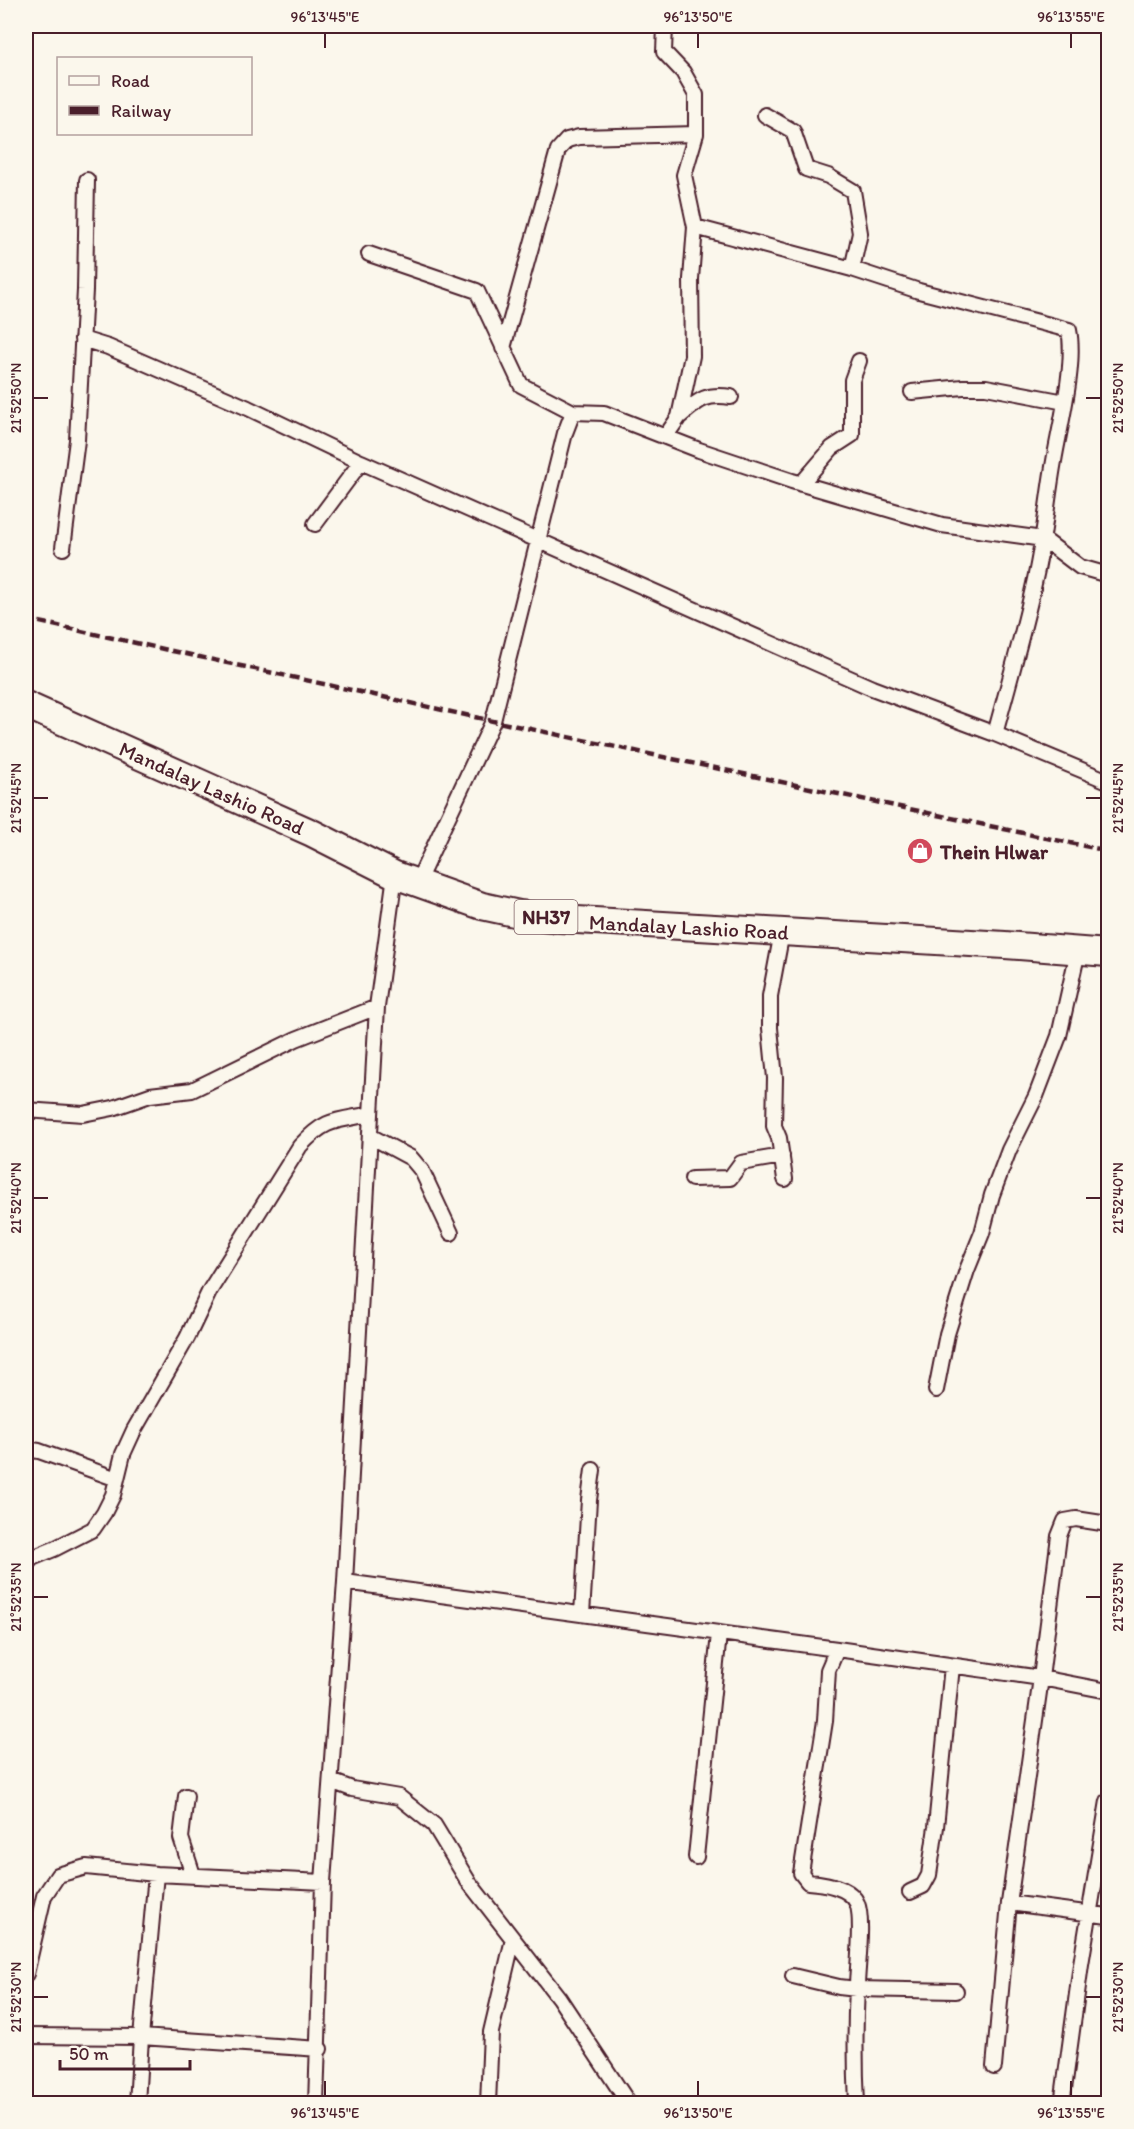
<svg xmlns="http://www.w3.org/2000/svg" width="1134" height="2129" font-family="Itim,sans-serif">
<style>
.lines{fill:none;stroke-linecap:round;stroke-linejoin:round}
.street-casing{stroke:#4a1f2b;stroke-width:18}
.highway-casing{stroke:#4a1f2b;stroke-width:30}
.street{stroke:#fbf7ec;stroke-width:14}
.highway{stroke:#fbf7ec;stroke-width:26}
.rail{stroke:#4a1f2b;stroke-width:4.5;stroke-dasharray:9 4.5;stroke-linecap:butt}
.ticks{fill:none;stroke:#4a1f2b;stroke-width:2}
.labels{text-anchor:middle;dominant-baseline:central;stroke-width:4.5;stroke-linejoin:round;paint-order:stroke}
.shield{fill:#fbf7ec;stroke:#7f6065;stroke-width:1.5}
.shield-label{font-size:20px;font-weight:bold;fill:#4a1f2b}
.street-label{font-size:21px;fill:#4a1f2b;stroke:#fbf7ec}
.poi-label{font-size:21px;font-weight:bold;fill:#4a1f2b;stroke:#fbf7ec;text-anchor:start}
.neatline{fill:none;stroke:#4a1f2b;stroke-width:2}
.ticks-label{font-size:15px;text-anchor:middle;fill:#4a1f2b}
</style>
<rect width="100%" height="100%" fill="#fbf7ec"/>
<filter id="ink" filterUnits="userSpaceOnUse"><feTurbulence type="fractalNoise" baseFrequency=".0167" numOctaves="2"/><feDisplacementMap in="SourceGraphic" scale="12" xChannelSelector="R" yChannelSelector="G"/><feConvolveMatrix kernelMatrix="1 2 1 2 8 2 1 2 1" color-interpolation-filters="sRGB"/></filter>
<g filter="url(#ink)">
<g class="lines">
<g class="street-casing">
<path id="street" d="M665,26L664,52L683,72L696,95V134L684,175L695,227L691,279L692,356L679,417L665,437
M765,115L793,131L806,169L828,176L853,191L860,233L852,269
M695,227L852,269L919,291L1069,330C1076,365 1060,425 1054,461C1047,500 1044,540 1035,579C1024,631 1009,682 995,734
M369,254L477,291L521,385L573,412
M82,339L108,347L248,408L361,462L872,688L995,734L1108,781
M503,348L558,150L567,140L579,137L696,134
M912,392L963,387H986L1065,402
M679,417C698,401 704,393 731,397
M801,484L832,448L852,435V380L859,361
M315,524L361,462
M63,548L77,440L85,290L87,180
M417,883L493,721L565,433L573,412L604,413L699,450L792,481L942,525L1043,539L1080,567L1108,575
M782,932L770,996V1028L775,1078L774,1126L779,1138L785,1179
M26,1110L83,1114L113,1108L150,1095L192,1090L296,1039L377,1007
M370,1136L411,1158L422,1171L451,1233
M692,1179L730,1178L741,1163L782,1156
M936,1390L947,1334L967,1270L982,1233L992,1195L1009,1150L1036,1096L1059,1036L1078,951
M26,1449L39,1451L117,1479
M26,1565L32,1558L54,1549L93,1529L104,1513L113,1495L123,1454L134,1430L187,1338L210,1290L300,1146C326,1118 335,1121 371,1114
M345,1582L837,1649L1041,1678L1108,1691
M582,1614L589,1500L593,1470
M837,1649L828,1670L825,1721L801,1873L808,1882C824,1883 850,1887 857,1903C864,1920 857,1968 857,1987C855,2026 855,2065 857,2104
M331,1781L352,1789L399,1797L434,1825L468,1881L559,1998L629,2104
M186,1796L181,1838L193,1875
M696,1857L719,1634
M910,1892L923,1886L929,1875L936,1827L952,1666
M1009,1903L1108,1916
M26,1974L44,1896L58,1875L86,1867L156,1874L323,1882
M793,1976L839,1987L857,1989L956,1991
M26,2036L141,2037L320,2049
M994,2067L1009,1903L1041,1678L1059,1536L1065,1521L1076,1519L1108,1524
M137,2104L141,2037L156,1874
M316,2104L323,1882L345,1582L377,1007L395,875
M488,2104L491,2032L513,1939
M1062,2104L1081,1964L1108,1801"/>
</g>
<g class="highway-casing">
<path id="highway" d="M26,705L312,833L395,875L482,906L519,914L560,919L1005,945L1108,953"/>
</g>
<use href="#street" class="street"/>
<use href="#highway" class="highway"/>
<path class="rail" d="M26,619L493,721L1108,851"/>
</g>
</g>
<path class="ticks" d="M325,33V48M698,33V48M1071,33V48M33,398H48M1086,398H1101M33,798H48M1086,798H1101M33,1198H48M1086,1198H1101M33,1597H48M1086,1597H1101M33,1997H48M1086,1997H1101M325,2081V2096M698,2081V2096M1071,2081V2096"/>
<defs>
<g id="shop-disc" transform="scale(1.35)"><circle r="9.5" fill="#d1495b" stroke="#fbf7ec"/><path d="M-5-2.5h2.3a2.7 3.5 0 0 1 5.4 0H5L5.5 6h-11ZM-1.5-2.5h3a1.5 2.3 0 0 0-3 0Z" fill="#fff"/></g>
</defs>
<g fill-rule="evenodd">
<use href="#shop-disc" x="920" y="851"/>
</g>
<g class="labels">
<rect class="shield" x="514.5" y="900" width="63" height="34" rx="4.5"/>
<g class="shield-label">
<text x="546" y="917">NH37</text>
</g>
<g class="street-label">
<text transform="translate(212 788) rotate(24)">Mandalay Lashio Road</text>
<text transform="translate(689 927) rotate(3)">Mandalay Lashio Road</text>
</g>
<g class="poi-label">
<text x="940" y="851">Thein Hlwar</text>
</g>
</g>
<rect width="1134" height="2129" fill="none" stroke="#fbf7ec" stroke-width="66"/>
<rect x="57" y="57" width="195" height="78" fill="#fbf7ec" stroke="#b4a19f" stroke-width="1.5"/>
<rect x="69" y="76" width="30" height="9" fill="#fbf7ec" stroke="#b4a19f" stroke-width="1.5"/>
<text x="111" y="87" font-size="18" fill="#4a1f2b">Road</text>
<rect x="69" y="106" width="30" height="9" fill="#4a1f2b" stroke="#b4a19f" stroke-width="1.5"/>
<text x="111" y="117" font-size="18" fill="#4a1f2b">Railway</text>
<path d="M60 2060v9h130v-9" fill="none" stroke="#4a1f2b" stroke-width="3"/>
<text x="69" y="2060" font-size="18" fill="#4a1f2b" stroke="#fbf7ec" stroke-width="4.5" paint-order="stroke">50 m</text>
<rect x="33" y="33" width="1068" height="2063" class="neatline"/>
<g class="ticks-label">
<text x="325" y="22">96°13'45"E</text>
<text x="698" y="22">96°13'50"E</text>
<text x="1071" y="22">96°13'55"E</text>
<text transform="translate(16 398) rotate(-90)" y="5">21°52'50"N</text>
<text transform="translate(1118 398) rotate(-90)" y="5">21°52'50"N</text>
<text transform="translate(16 798) rotate(-90)" y="5">21°52'45"N</text>
<text transform="translate(1118 798) rotate(-90)" y="5">21°52'45"N</text>
<text transform="translate(16 1198) rotate(-90)" y="5">21°52'40"N</text>
<text transform="translate(1118 1198) rotate(-90)" y="5">21°52'40"N</text>
<text transform="translate(16 1597) rotate(-90)" y="5">21°52'35"N</text>
<text transform="translate(1118 1597) rotate(-90)" y="5">21°52'35"N</text>
<text transform="translate(16 1997) rotate(-90)" y="5">21°52'30"N</text>
<text transform="translate(1118 1997) rotate(-90)" y="5">21°52'30"N</text>
<text x="325" y="2118">96°13'45"E</text>
<text x="698" y="2118">96°13'50"E</text>
<text x="1071" y="2118">96°13'55"E</text>
</g>
</svg>
